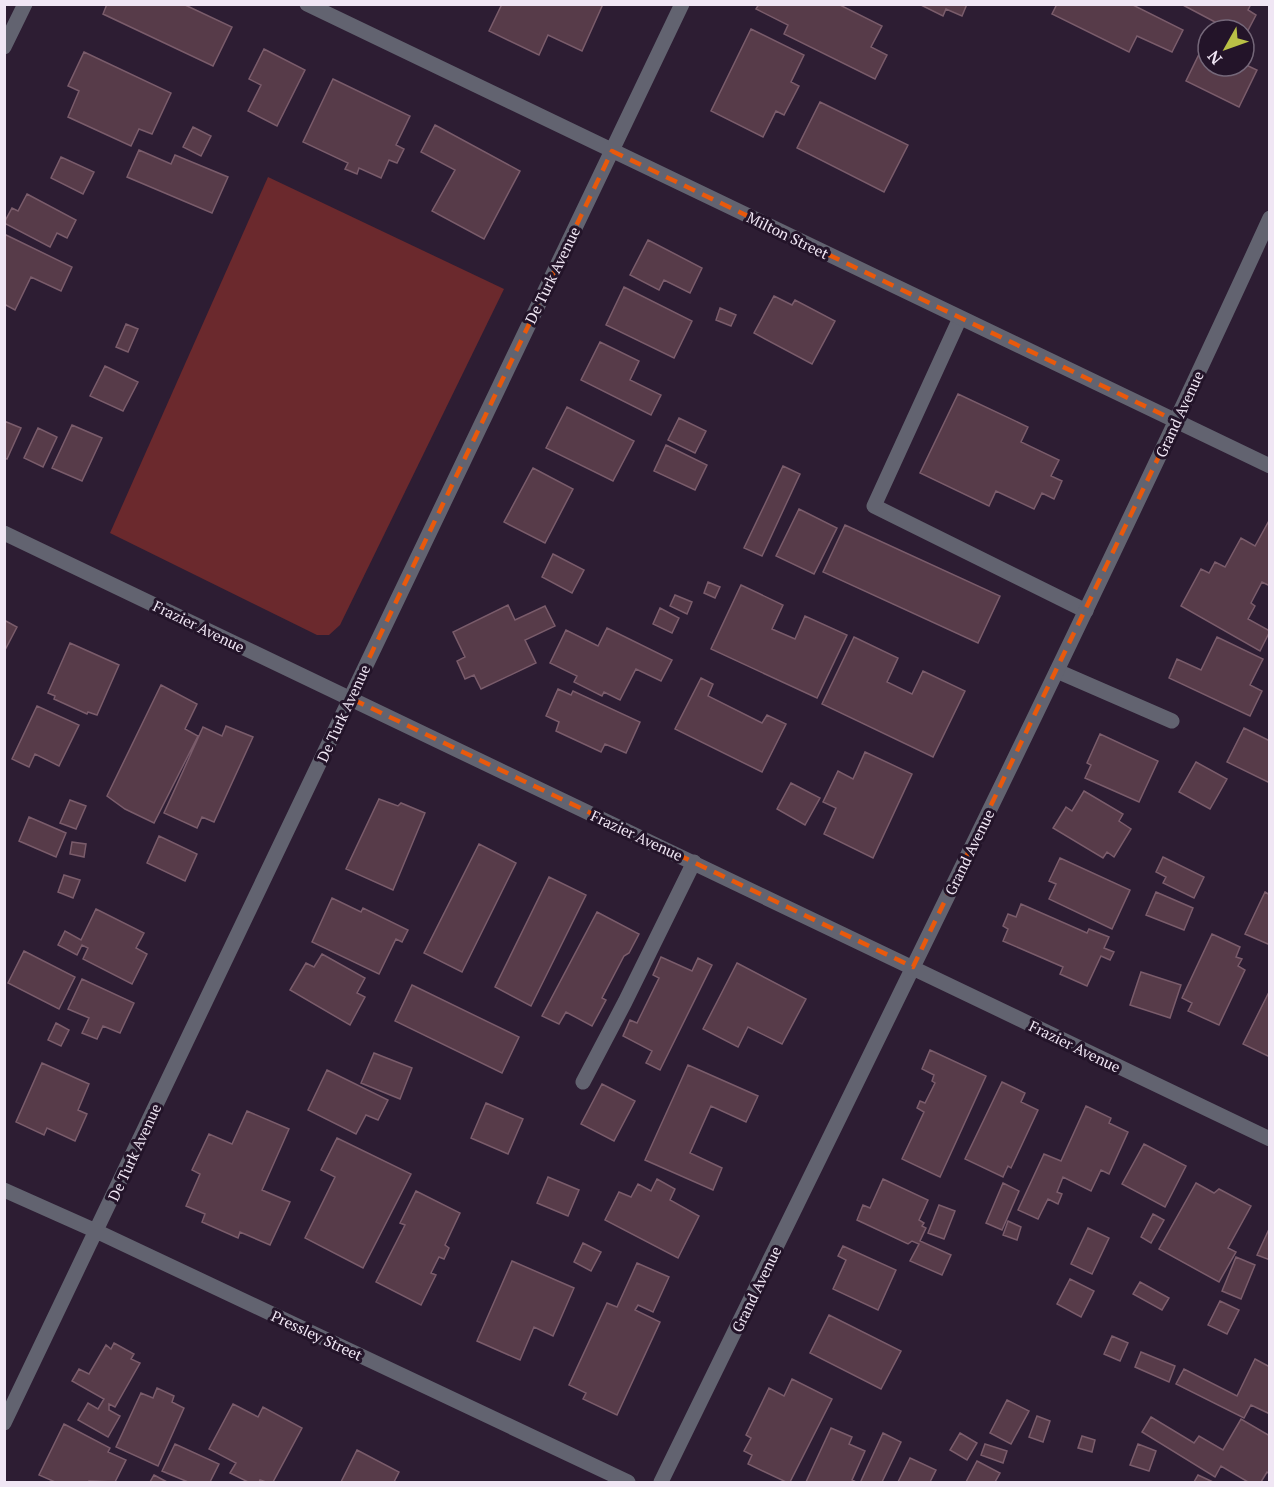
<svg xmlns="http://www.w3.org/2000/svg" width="1274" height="1487" font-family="'PT Serif',serif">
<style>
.green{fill:#6b292d}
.building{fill:#573b49;stroke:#7a5c6b;stroke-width:1.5}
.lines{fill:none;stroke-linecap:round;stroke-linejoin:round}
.service{stroke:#626370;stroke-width:15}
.minor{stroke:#626370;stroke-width:15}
.marked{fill:none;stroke:#e8590c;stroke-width:4.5;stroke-dasharray:12 8;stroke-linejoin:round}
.labels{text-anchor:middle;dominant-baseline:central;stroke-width:6;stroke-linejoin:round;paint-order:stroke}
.street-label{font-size:15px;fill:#f0e6f4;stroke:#231429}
</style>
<rect width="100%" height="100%" fill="#2d1d33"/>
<path class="green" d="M268,177L504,289L340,625L329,635H317L110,533Z"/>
<path class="building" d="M183,4L232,27L213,66L103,14L107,4Z
M502,4H603L582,51L548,35L539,55L489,31Z
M759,4H838L882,26L871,47L887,55L875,79L784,34L788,25L756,9Z
M919,4H967L962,16L946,9L943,16Z
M1057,4H1131L1183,30L1172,52L1137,36L1129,52L1052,14Z
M1181,4H1251L1248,10L1256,15L1244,38V30H1230Z
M751,29L804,55L791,82L799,86L784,115L776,111L763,137L711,111Z
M1204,44L1208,46V66H1244V64L1257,70L1239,107L1186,81Z
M264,49L305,70L277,126L248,111L261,85L249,79Z
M84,52L171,93L152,134L139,129L131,146L68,117L79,91L68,86Z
M333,79L410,116L396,145L404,149L397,163L389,160L381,178L359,168L357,174L345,169L348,163L303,142Z
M820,102L908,145L884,192L797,148Z
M435,125L520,171L484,239L432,211L455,170L421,152Z
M193,127L211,136L201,156L183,147Z
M139,150L171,164L175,155L228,177L212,213L127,177Z
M61,157L94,172L83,194L51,178Z
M27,194L76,220L67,238L57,233L50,247L4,223L12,208L18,211Z
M4,234L72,267L61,291L31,277L15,310L4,304Z
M648,240L702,268L690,293L664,280L659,290L630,275Z
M624,287L692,321L674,358L606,325Z
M774,296L792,305L795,300L835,321L812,364L754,333Z
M720,308L736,315L731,326L716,320Z
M126,324L138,329L128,352L116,347Z
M600,342L639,361L630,380L661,395L651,415L581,380Z
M105,366L138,382L123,411L90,396Z
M958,394L1028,427L1021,442L1059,460L1051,476L1062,481L1054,499L1042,493L1034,509L996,491L989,506L920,473Z
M567,407L634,441L613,481L546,448Z
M679,418L706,431L695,453L668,440Z
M4,421L21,428L7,459L4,458Z
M72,425L102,438L82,481L52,468Z
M38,428L57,437L43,467L24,458Z
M666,445L707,465L695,490L654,471Z
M783,466L800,474L762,556L744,548Z
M533,468L573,489L545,543L504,522Z
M799,509L837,528L814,574L776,556Z
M1270,519V586L1262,582L1251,603L1255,606L1248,619L1270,631L1260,651L1181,606L1201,569L1209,573L1215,562L1225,567L1241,538L1255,546Z
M845,525L1000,596L978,643L823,572Z
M553,554L584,570L572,593L542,577Z
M708,582L720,587L715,598L704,593Z
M741,585L783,605L772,629L795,639L805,616L847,635L817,698L711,649Z
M675,595L692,602L687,614L670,606Z
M508,605L515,620L545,606L555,626L525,640L536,663L481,689L474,675L465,679L457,661L465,657L453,632Z
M660,608L679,618L672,633L653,624Z
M4,620L17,627L4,652Z
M607,628L672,660L661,681L636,669L620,700L604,692L602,696L574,682L577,676L550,663L566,630L598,646Z
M854,637L898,658L887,682L912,694L923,671L965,691L933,757L822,704Z
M1217,637L1263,659L1250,685L1262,691L1250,716L1169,678L1177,659L1201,670Z
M70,643L119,665L97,715L88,712L87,714L54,699L55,696L48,693Z
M701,678L713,684L708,696L762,723L767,715L786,724L762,772L675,729Z
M161,685L197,704L185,729L198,736L154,823L125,809L107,796Z
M558,689L571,695L573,691L640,722L626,753L605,744L601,752L556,731L559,722L546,716Z
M37,706L79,725L59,766L35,754L29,767L12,759Z
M226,726L253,737L214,822L202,817L197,828L164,813L203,727L222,736Z
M1244,728L1270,741V783L1227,762Z
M1100,734L1158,761L1139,802L1085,778L1091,765L1087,763Z
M865,752L912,774L873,858L824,834L836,808L823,802L838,771L853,779Z
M1196,762L1227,779L1210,809L1179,792Z
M791,783L820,798L805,825L777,809Z
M1084,791L1123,814L1119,821L1131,829L1114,857L1107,852L1103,858L1053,828L1066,807L1072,811Z
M379,799L398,806L401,803L425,813L393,890L346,869Z
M70,800L86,806L76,829L60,823Z
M29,817L66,833L56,857L19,841Z
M159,836L197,854L185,881L147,863Z
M72,842L86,844L84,857L70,854Z
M479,844L516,863L462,972L424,953Z
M1163,857L1204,877L1194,898L1163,883L1166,877L1156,872Z
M1060,858L1130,890L1112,929L1049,899L1056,884L1049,881Z
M64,875L80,880L73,898L58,892Z
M549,877L586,895L531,1006L495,987Z
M1156,892L1193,908L1184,930L1146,915Z
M1265,892L1270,895V941L1268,944L1245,934Z
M332,898L361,912L363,908L408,930L402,942L396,939L379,974L312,942Z
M1021,904L1087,933L1089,929L1109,937L1104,948L1114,952L1110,960L1101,956L1087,986L1060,974L1063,967L1003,941L1008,929L1003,926L1008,914L1016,917Z
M96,909L144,933L136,948L147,954L132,984L83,959L88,948L82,945L77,955L58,945L65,931L81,940Z
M597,912L639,934L629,953L624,956L602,998L606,1000L592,1026L566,1012L559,1024L542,1016Z
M1212,934L1240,947L1236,957L1242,959L1238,966L1245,970L1219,1025L1188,1011L1192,1003L1182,998Z
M24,951L75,977L59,1009L8,983Z
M322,954L365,978L357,993L365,997L350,1025L290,990L306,963L314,967Z
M661,957L692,971L698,958L712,965L660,1070L646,1063L652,1051L623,1036L630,1020L637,1023L659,978L653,975Z
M737,963L806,999L782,1044L748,1027L738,1047L703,1029Z
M1141,972L1181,985L1170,1018L1130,1005Z
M82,979L134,1003L120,1033L103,1026L97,1039L82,1033L89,1018L68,1009Z
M412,985L519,1037L502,1073L395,1021Z
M1270,990V1057L1243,1044Z
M56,1023L69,1030L61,1046L48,1040Z
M930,1050L986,1076L940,1177L902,1159L924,1112L917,1108L920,1101L925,1103L935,1083L932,1081L934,1075L922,1069Z
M374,1053L412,1068L400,1099L361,1083Z
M42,1063L89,1084L78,1110L87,1114L75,1141L47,1128L44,1135L16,1122Z
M688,1065L758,1096L746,1122L711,1106L690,1153L722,1168L713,1190L645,1160Z
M327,1070L388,1100L378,1120L366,1115L356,1134L308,1110Z
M1002,1082L1025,1093L1021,1102L1038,1110L1011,1168L1008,1166L1003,1177L965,1159Z
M602,1084L635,1101L614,1141L581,1124Z
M486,1103L523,1119L508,1154L471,1138Z
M1086,1106L1111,1118L1109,1123L1128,1132L1109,1174L1101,1170L1091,1191L1063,1177L1057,1192L1062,1194L1058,1204L1048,1199L1038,1219L1018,1210L1044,1154L1061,1161Z
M247,1111L289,1129L262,1190L290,1202L270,1245L240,1232L238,1238L202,1222L205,1214L186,1206L200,1174L192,1170L209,1134L232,1144Z
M337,1138L411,1174L363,1268L305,1238L335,1177L321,1170Z
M1144,1144L1186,1166L1165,1207L1122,1184Z
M548,1177L579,1190L568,1216L537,1203Z
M657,1179L675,1189L670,1200L699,1216L678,1258L605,1220L619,1192L631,1197L638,1184L651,1191Z
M883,1179L928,1200L919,1220L924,1223L922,1226L926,1228L920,1241L951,1255L942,1275L910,1261L919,1244L912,1241L908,1244L857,1220L863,1205L870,1208Z
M1003,1183L1019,1191L1002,1230L986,1223Z
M1196,1183L1214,1193L1219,1189L1251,1206L1228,1248L1236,1252L1219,1282L1159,1249Z
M416,1191L460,1213L445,1245L449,1248L444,1259L439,1257L431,1273L436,1275L421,1305L376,1282L405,1225L400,1223Z
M939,1205L955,1211L944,1239L928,1233Z
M1153,1214L1164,1220L1151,1243L1141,1237Z
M1008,1221L1021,1227L1017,1240L1003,1235Z
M1270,1227V1260L1257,1255Z
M1088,1228L1109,1238L1092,1274L1071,1264Z
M583,1243L601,1252L591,1271L574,1262Z
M843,1246L896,1270L878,1310L833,1289L846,1260L838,1256Z
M1236,1257L1255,1265L1241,1299L1222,1291Z
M512,1261L574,1288L553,1336L534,1327L520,1360L477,1341Z
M637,1263L669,1277L653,1312L638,1305L635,1310L660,1322L617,1415L583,1399L586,1393L569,1385L607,1303L617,1307Z
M1070,1279L1094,1291L1081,1317L1057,1304Z
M1140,1282L1169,1298L1162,1310L1133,1294Z
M1220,1301L1239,1310L1227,1334L1208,1325Z
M829,1315L901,1351L881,1389L810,1353Z
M1112,1336L1128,1343L1120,1361L1104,1354Z
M114,1343L134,1354L131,1359L140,1363L115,1407L109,1404V1410L120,1416L108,1437L78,1420L88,1403L98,1409L104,1399L72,1381L79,1369L89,1374L106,1345L111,1349Z
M1141,1352L1175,1366L1169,1382L1135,1367Z
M1255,1359L1270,1367V1414L1251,1405L1244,1418L1176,1384L1184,1369L1237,1396Z
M792,1379L832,1399L790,1482H786L748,1464L752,1455L744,1451L751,1438L746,1435L769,1388L784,1396Z
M157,1388L174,1396L172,1402L184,1408L158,1466L116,1447L141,1393L153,1398Z
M1007,1400L1029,1411L1011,1444L990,1433Z
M233,1404L258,1417L263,1407L302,1428L273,1482H266L260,1480L259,1482H248L230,1473L236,1463L209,1449Z
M1037,1416L1050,1421L1043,1442L1029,1437Z
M1151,1417L1194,1443L1199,1436L1223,1450L1241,1419L1270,1436V1474L1267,1472L1261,1482H1248L1221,1466L1215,1477L1142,1432Z
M64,1424L110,1448L108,1452L126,1460L115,1482L89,1481L88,1482H55L39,1475Z
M831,1428L852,1437L849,1444L865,1451L852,1480L856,1482H806Z
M883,1433L901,1442L882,1482H863L861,1481Z
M960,1433L977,1443L967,1460L950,1450Z
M1082,1436L1095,1440L1092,1452L1078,1448Z
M175,1444L219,1464L210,1482H188L162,1471Z
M985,1444L1007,1451L1003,1463L981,1455Z
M1138,1444L1156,1451L1149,1471L1130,1465Z
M357,1450L399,1472L394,1482H341Z
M910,1458L936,1470L930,1482H898Z
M977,1461L1000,1473L995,1482H966Z
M154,1475L167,1482H150Z
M1198,1475L1213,1482H1194Z"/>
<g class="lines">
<path class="service" d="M960,318L874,506L1086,611
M1057,671L1172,721
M583,1082L625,1002L694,862"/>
<path class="minor" d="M307,4L1270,466
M4,47L25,4
M4,533L1270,1139
M4,1190L96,1231L628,1482
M4,1423L682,4
M661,1482C866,1062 1075,643 1270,218"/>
</g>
<path class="marked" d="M612,151L1176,421L913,967L350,698Z"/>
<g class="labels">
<g class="street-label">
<text transform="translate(788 235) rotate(26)">Milton Street</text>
<text transform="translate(552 275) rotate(-64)">De Turk Avenue</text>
<text transform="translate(1179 414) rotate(-65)">Grand Avenue</text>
<text transform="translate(199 626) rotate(26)">Frazier Avenue</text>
<text transform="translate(343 713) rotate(-65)">De Turk Avenue</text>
<text transform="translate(637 835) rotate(25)">Frazier Avenue</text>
<text transform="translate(969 852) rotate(-64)">Grand Avenue</text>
<text transform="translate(1075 1046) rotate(26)">Frazier Avenue</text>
<text transform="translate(134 1152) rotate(-65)">De Turk Avenue</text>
<text transform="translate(756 1289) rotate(-64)">Grand Avenue</text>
<text transform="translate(317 1335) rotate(25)">Pressley Street</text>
</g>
</g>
<rect width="1274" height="1487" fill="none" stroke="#f0e6f4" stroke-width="12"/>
<g transform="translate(1226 48) rotate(230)"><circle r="28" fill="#231429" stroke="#75687a" stroke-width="1.5"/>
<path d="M0-4.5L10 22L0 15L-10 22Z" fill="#b9c046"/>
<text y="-9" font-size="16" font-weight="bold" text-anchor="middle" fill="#f0e6f4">N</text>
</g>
</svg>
